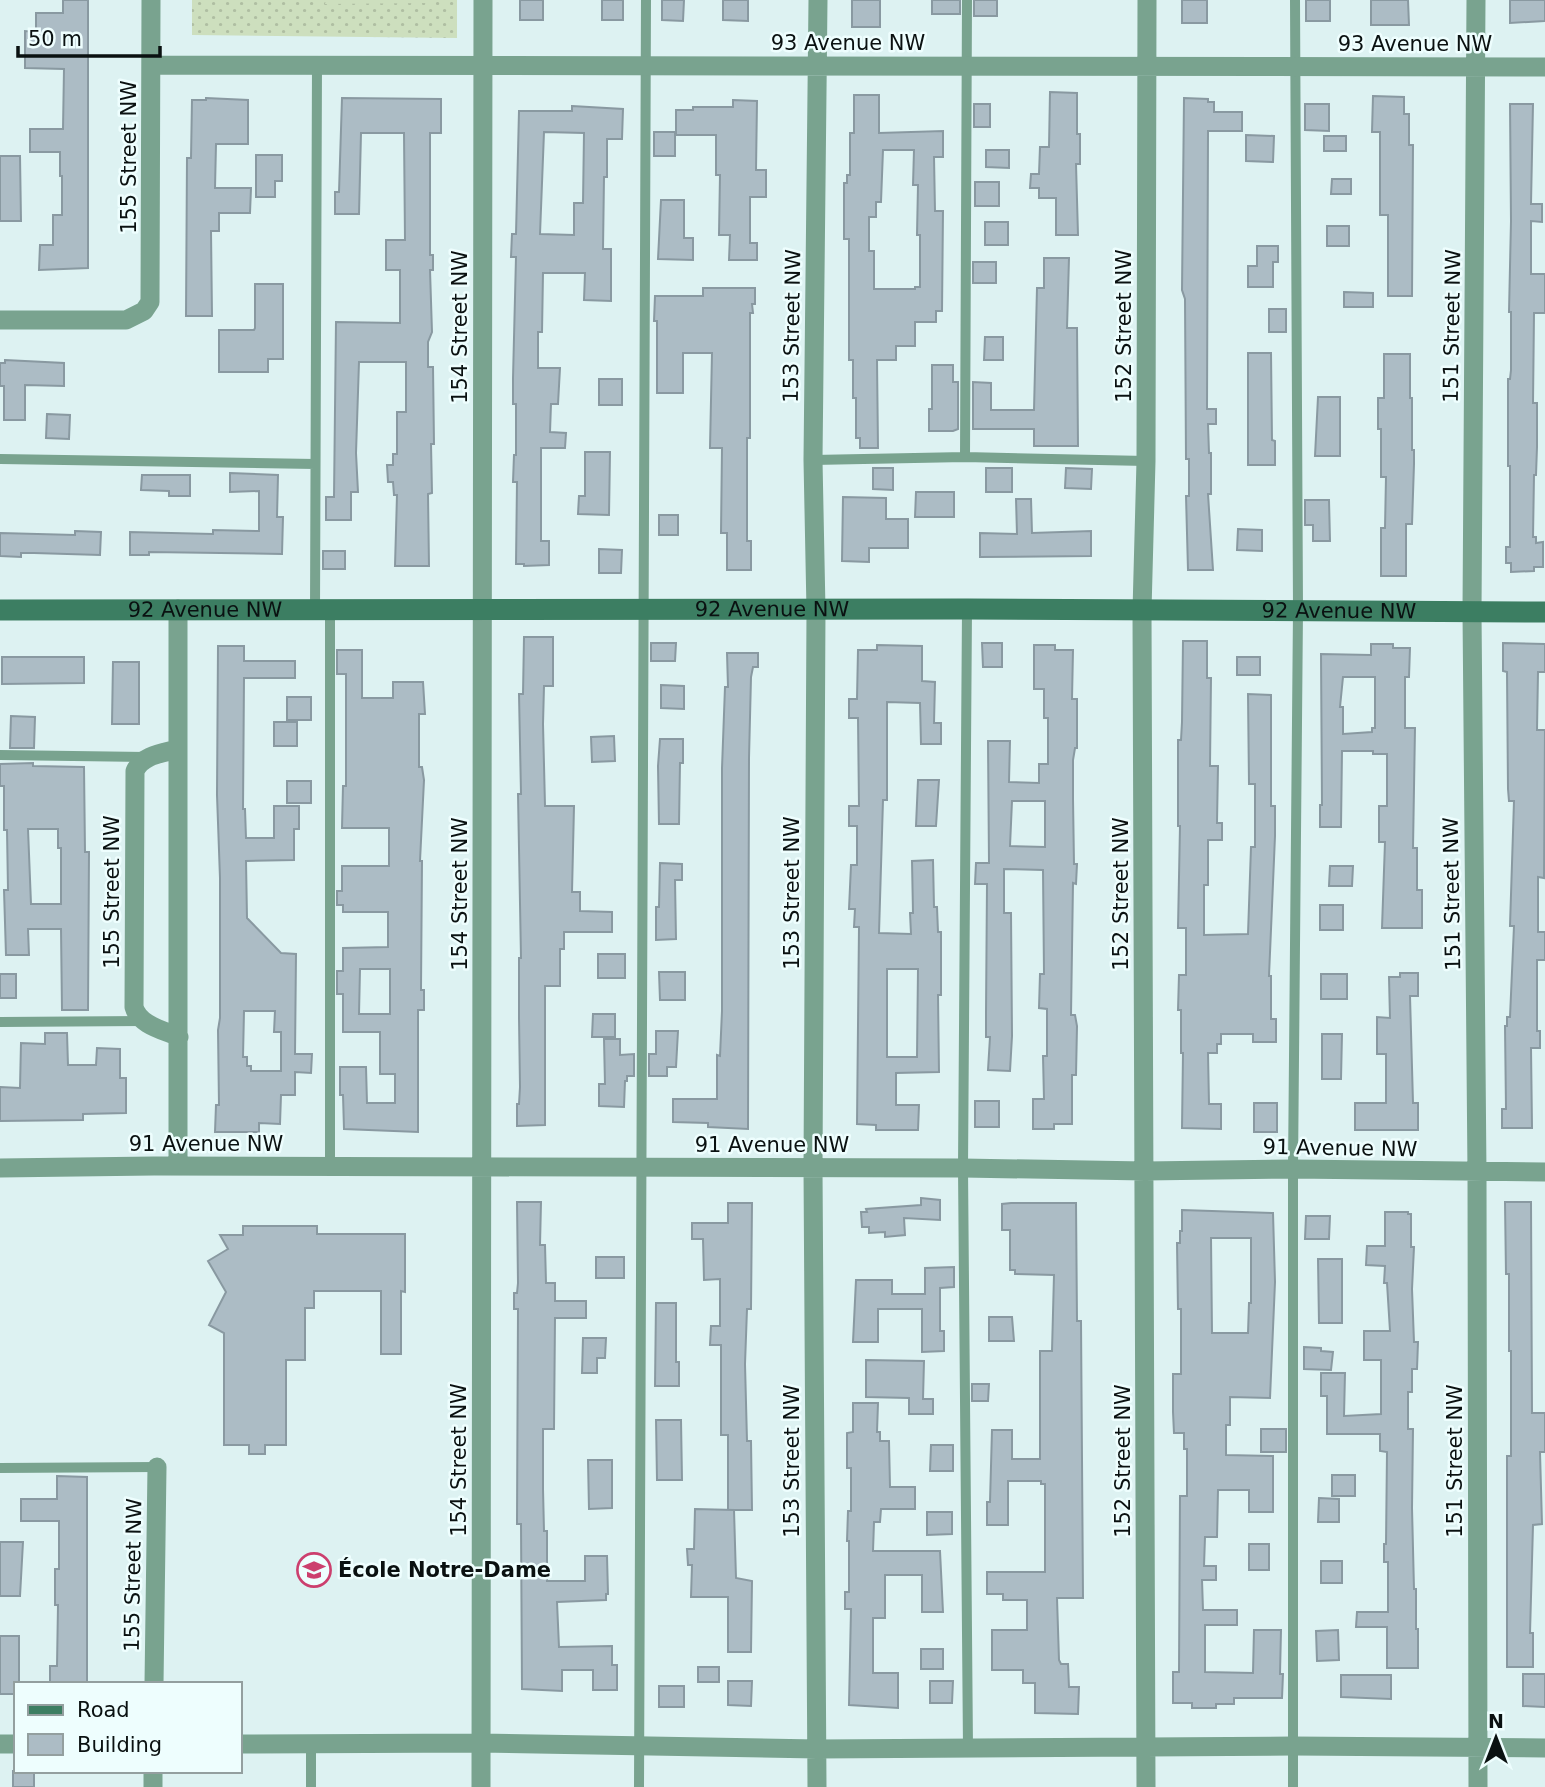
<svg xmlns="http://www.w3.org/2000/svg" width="1545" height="1787" font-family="'DejaVu Sans',sans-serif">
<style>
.grass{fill:url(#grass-dots)}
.park{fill:url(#park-crowns)}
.building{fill:#acbcc5;stroke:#8999a1;stroke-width:2;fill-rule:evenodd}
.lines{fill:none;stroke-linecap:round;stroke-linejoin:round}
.lane{stroke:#79a38f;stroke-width:10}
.street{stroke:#79a38f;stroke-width:19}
.secondary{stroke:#3c7e62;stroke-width:21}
.labels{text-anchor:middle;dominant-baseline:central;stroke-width:5;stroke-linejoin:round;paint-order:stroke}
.street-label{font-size:21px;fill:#0a1111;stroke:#eefefe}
.poi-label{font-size:21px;font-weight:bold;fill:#0a1111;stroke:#eefefe;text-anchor:start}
</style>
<defs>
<pattern id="grass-dots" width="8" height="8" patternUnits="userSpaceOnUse" patternTransform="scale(1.75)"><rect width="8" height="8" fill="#cddfbe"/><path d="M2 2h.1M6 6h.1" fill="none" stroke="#afbea2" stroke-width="1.8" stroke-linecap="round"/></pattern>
<pattern id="park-crowns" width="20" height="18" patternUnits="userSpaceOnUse" patternTransform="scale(1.75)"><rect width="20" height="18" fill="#cddfbe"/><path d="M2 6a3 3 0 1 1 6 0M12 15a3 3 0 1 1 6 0" fill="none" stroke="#afbea2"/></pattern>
</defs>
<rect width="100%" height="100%" fill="#ddf2f2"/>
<path class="grass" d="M192,0H457V38L192,35Z"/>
<path class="park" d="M326,0H434L435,3L325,4Z"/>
<path class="building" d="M63,0H88V268L39,270L40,245H53V215H62V176H60V152H30V129H63L64,69L25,68V31L36,32V13H63Z
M520,0H543V20H520Z
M602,0H623V20H602Z
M662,0H684L683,21L662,20Z
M723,0H748V21L723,20Z
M852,0H880V27H852Z
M932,0H960V14H932Z
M974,0H997V16H974Z
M1182,0H1207V23H1182Z
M1306,0H1330V21H1306Z
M1371,0H1408L1409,25H1371Z
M1510,0H1545V21L1510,23Z
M1050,92L1077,93V134H1080V164H1076L1078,235H1056V198H1039V188H1030L1031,174H1039L1040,147H1049Z
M854,95H879V133L943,131V157H934L935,211H943L942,311H936V322H915V346H896V360H877L878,448H860V438H856V398H853V360H849V239H844V183H847V175H850V133H854ZM883,150H914L913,185H918L917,235H920V287H915V289H874V251H869V217H876V202H881Z
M1373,96L1404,97V114H1409V145H1413L1412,296H1388V215H1380V132H1372Z
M206,98L248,100V144H216L215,188H251L250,213H219V231H211L212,316H186L187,158H191L192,100H206Z
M342,98L441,99V133H430V255H433V270H430L432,332L428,342V367H433L434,444H431L432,493L428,494L429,566H395L397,495H394L393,482H388L387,465H393V454H397V412H406V362H359L356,453L358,492H351V520H326V497H334L336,322L400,323V270H386V240H405L404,133H361L359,214H335V192H339Z
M1184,98L1208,99V102H1214V112H1242V131H1208L1207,409H1216V424H1208L1209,453H1211V494H1208L1213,570H1188L1186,496H1189V459H1186L1185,299L1182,290Z
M733,100L757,101L756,170H766V197H750V243H757V260H729L730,235H719L720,175H716V135H676V110H693V107H733Z
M974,104H990V127H974Z
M1305,104H1329V131L1305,130Z
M1510,104H1533L1531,204H1542V222L1531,221V274H1545V313H1534L1533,403H1537V447L1536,475H1534L1533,537H1536V543L1543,542V567H1534V571L1511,572V563H1506V547H1510V466H1508V379H1510L1511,370V312H1509L1511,221Z
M572,106L623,109L622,139H607V177H604L603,249H611V301L584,300L585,273H543L542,332H538V368H560L558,404H551L550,432L566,433L565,448H541V541H549V565L524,566V564H516L517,482H513L514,455H516V404H513V378L516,257H511L512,234H516L519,111H572ZM544,132L584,133L583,203H574V235L540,234Z
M654,132H675V156H654Z
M1246,135L1274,136L1273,162L1246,161Z
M1324,136H1346V151H1324Z
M986,150H1009V168L986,167Z
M256,155H282V181H275V197H256Z
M0,156H20L21,221H0Z
M1332,179H1351V194H1331Z
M975,182H999V206H975Z
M661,200H684V238H693V260L658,259Z
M985,222H1008V245H985Z
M1327,226H1349V246H1327Z
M1257,246H1278V262H1273V287H1248V266H1257Z
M1044,258H1069L1067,328H1077L1078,446H1034V429H973V382L991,383V410H1034L1037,288H1044Z
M973,262H996V283H973Z
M255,284H283V359H268V372H219V330H254L255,328Z
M703,288H755V304H752L753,313H750V438H747V541H751V570H727V533H721L722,448H710L712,353H683V393H657V321H654L655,296H703Z
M1344,292L1373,293V307H1344Z
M1269,309H1286V332H1269Z
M985,337H1003V360H984Z
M1248,353H1271L1272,440L1275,441V465H1248Z
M1384,354H1410V398H1412V450H1414V464L1412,524H1406V576H1381V528H1385L1386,477H1381V429H1378V398H1384Z
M5,360L64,363V386L25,385V420H4V386H0V363H5Z
M932,365H953V382H958V429L953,431H929V409H932Z
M599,379H622V405H599Z
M1318,397H1340V456H1315Z
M47,414L70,415L69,439L46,438Z
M585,452H610L609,515L578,514L579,496H585Z
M873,468H893V490L873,489Z
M986,468H1012V492H986Z
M1066,468L1092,469L1091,489L1065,488Z
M230,473L278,475L277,517H283L282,554L149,552V555H130V532L213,534V530L259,531V491L230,492Z
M142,475H190V496H169V491L141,490Z
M916,492H954V517H915Z
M843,497L886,498V519H908V548H869V562L842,561Z
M1016,499H1031L1032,533L1091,531V556L980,557V533L1017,534Z
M1305,500H1329L1330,541H1313V525H1305Z
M659,515H678V535H659Z
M1238,529L1262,530V551L1237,550Z
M75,531L101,532L100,555L34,553H21V557L0,556V533L75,535Z
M599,549L622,550L621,573H599Z
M323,551H345V569H323Z
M524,637H553V686H544L543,724L545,806H574L572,892H580V911L612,912V932H564V949H560V986H545V1125L517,1126V1104H519L520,1087L519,1018V958H521L518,794H521L519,694H523Z
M1183,641H1207V678H1211L1210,766H1218L1217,823H1222V840H1208V885H1204V935L1248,934L1251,847H1255V784H1249L1248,694L1271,695V806H1275V836L1269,976H1271V1019H1276V1042H1253V1034H1221V1044H1217V1053H1208L1209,1104H1221V1129L1182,1128L1183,1053H1181V1010H1178L1179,975H1186V928H1178L1180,826H1178V740H1181L1182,722Z
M651,643H676L675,661H651Z
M982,643H1002V667H983Z
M1503,643L1545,644V672H1538L1537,730H1545L1544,878L1538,877V932H1545V960H1537V1031H1540V1048H1531L1532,1128H1502V1109H1506L1505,1026H1507V1017H1510L1514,926H1510L1514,801H1509L1508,789L1507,672L1503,671Z
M1371,644H1393V648H1410L1409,677H1405V728H1415L1413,848H1417V890H1422V928H1382L1385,842H1379V806H1387V754H1373V751H1342L1341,827H1320V805H1322L1321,654L1371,655ZM1343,677H1375V728H1372V732L1343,734V707H1340Z
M877,645L922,646V681L935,682L934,723H941V744H921L920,703L887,702V800H883L879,933L911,934L910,913H913L912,861L933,860L934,907H937L938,932H941V995H938L939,1072L896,1073V1105H919L918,1130H876V1125L857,1124L859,927H854L855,909H849L851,865H857V826H849V806H859L858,718H849V699H857L858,650H877ZM887,969H918L917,1057H887Z
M1034,645H1055V650H1073L1072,699H1077V748H1075L1073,760V799L1074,864H1077L1076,884L1073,883L1071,1015H1075L1077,1026L1076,1075H1072V1124H1054V1129H1033V1099H1044L1043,1056H1047V1009L1039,1008L1040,974H1044L1043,870L1004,869V913H1011L1012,1036L1010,1071L988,1070L990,1037H986V1013L987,884H975L976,863H989L988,741H1010L1009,782L1039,783V764H1048V718H1044V689H1034ZM1012,801H1045V847L1010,846Z
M218,646H244V661H295V678H244L243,809H245L246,838H274V806H299V829H294V860L246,861L247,918L281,953L296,954L295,1054H312L311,1073L295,1072V1095H281L280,1124L259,1123V1132H215L216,1105H219L218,1030L220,1018V878L217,795ZM244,1011H275L274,1032H281V1071H251V1066H247V1057H243Z
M337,650H362V698H393V682H423L425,714H419V767H422L424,780L420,861H422L421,990H424V1010H418V1132L344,1129L343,1095H340V1067H366L367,1103H395V1074H380V1032H343V994H337V971H343V948L388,947V912H343V905H337V891H342V866H389V828H342L343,786H346V674H337ZM360,969H390V1014H359Z
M727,653H758V667H753L751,677L749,758L748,1129L708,1127V1123L673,1122V1099H717V1055L720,1056L722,1011V768L725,687H728Z
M2,657H84V683L2,684Z
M1237,657H1260V675H1237Z
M113,662H139V724H112Z
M661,685L684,686V709L661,708Z
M287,697H311V720H287Z
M11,716L35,717L34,748H10Z
M274,722H297V746H274Z
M614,736L615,761L592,762L591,737Z
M660,739H683V763H680L679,824H659L658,766Z
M33,763V766L84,767L85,852H89L88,1010H62L61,929H28L29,955H6L4,890H8L7,830H4V786H0V764ZM28,829H58V848H61V904H31Z
M918,780H939L936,826H916Z
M287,781H311V803H287Z
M660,863L682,864V880H675L676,939L656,940V907H659Z
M1330,866H1353L1352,886H1329Z
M1320,905H1343V930H1320Z
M598,954H625V978H598Z
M659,972H685V1000H660Z
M1400,973H1418V996H1410L1413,1103H1418V1130H1355V1103H1386V1054H1377V1017L1390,1018L1389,977H1400Z
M0,974H16V998H0Z
M1321,974H1347V999H1321Z
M593,1014H615V1037H592Z
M656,1031H678L676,1067H667V1076H649V1054H656Z
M45,1033H67L68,1065H96L97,1048L120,1049V1078H126V1113L83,1114V1120L0,1121V1087L20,1088L21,1043L45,1044Z
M1322,1034H1342L1341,1079H1322Z
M604,1039H620V1055L634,1054V1076H627V1081H625L624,1107L599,1106V1084H605Z
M975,1101H999V1127H975Z
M1254,1103H1277V1132H1254Z
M921,1198L940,1200V1220L904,1218L905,1235L885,1237V1232L869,1233V1227H862L861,1212H867L866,1209L921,1205Z
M517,1202H541L540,1245H545L546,1283H555V1301H586V1318H555L554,1429H543V1489L544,1531H547V1581H585V1556H607L608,1594H606V1600L557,1602L559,1647L612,1646V1665H617V1690H593V1670H562V1691L522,1689L521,1524H517L518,1309H514V1293H517L518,1283Z
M1505,1202H1531L1532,1413H1545V1452H1540L1542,1524L1533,1525L1530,1633H1533V1667H1507V1456H1511V1351H1509V1274H1506Z
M728,1203H752L751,1309H747L745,1364L747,1441H751L752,1510H728V1435H721V1345H710L711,1326H720V1279L704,1280L703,1239H692V1223H728Z
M1011,1203H1076L1077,1321H1081L1083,1598H1057L1059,1660L1061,1664H1068L1069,1687H1079L1078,1714L1035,1713V1683H1023V1670H992V1630H1027V1600H1003V1594H987V1572H1045V1484H1041V1481H1008V1525H987V1502H990L992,1430H1012V1459H1040V1351H1052L1054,1275L1015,1274V1270H1010V1230H1002V1204Z
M1182,1210L1273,1213L1275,1282L1270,1398L1230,1397V1425H1226V1455L1273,1456V1512H1249V1490H1218L1217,1537H1205L1204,1566H1216V1580H1202L1203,1610H1237V1625H1205V1672L1253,1673L1254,1630H1281L1280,1674H1283L1282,1698H1234V1704H1216V1708H1192V1703H1173V1672H1179L1180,1496H1187V1449H1184V1433H1174L1173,1412V1374H1181V1309H1178L1177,1243H1180V1231H1182ZM1211,1238H1251V1303H1249L1248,1333H1212Z
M1385,1212H1408V1214H1411V1247H1414L1412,1289L1414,1342H1418L1417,1369H1412V1392H1408V1429H1413L1412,1508L1414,1589H1416V1629H1418V1668H1387V1627H1356L1357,1612H1388V1562H1384V1544H1386L1387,1452L1380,1451V1434H1327V1396H1321V1373H1345L1344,1416L1381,1414V1360H1364V1331H1390L1387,1283H1384L1385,1266L1366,1265L1367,1246H1385Z
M1306,1216H1330L1329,1239H1305Z
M243,1226H317V1234H405V1292L401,1291V1354H381V1291H314V1308H305V1360H286V1445H265V1454H249V1445H224V1333L209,1325L226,1292L208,1261L228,1249L220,1235H243Z
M596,1257H624V1278H596Z
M1318,1259H1342V1323H1319Z
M954,1267V1287L940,1288V1331H944V1351L922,1352V1309H878V1342H853L856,1280H892V1294H925V1268Z
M656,1303H676V1362H679V1386H655Z
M989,1317H1012L1014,1341H989Z
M583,1338H606L605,1358H597V1373H582Z
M1304,1347L1321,1348V1351L1333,1352L1331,1370L1304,1369Z
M866,1360L924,1361L923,1399H933V1414H909V1398L866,1397Z
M972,1384H989L988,1401H972Z
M853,1403H878L877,1432H880V1441H889L890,1487H915V1509H881L880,1522H874L873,1551H940L943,1612H922V1575H885V1618H873V1673H898V1708L849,1705L851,1609H845V1592H849V1541H847L848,1511H851V1468H847V1433L853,1432Z
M656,1420H681L682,1480H657Z
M1261,1429H1286V1452H1261Z
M931,1445H953V1471H930Z
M588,1460H612V1508L589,1509Z
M1332,1475H1355V1496H1332Z
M57,1476L87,1477V1684H50V1666H57L58,1605H55V1569H59V1521H21V1499H57Z
M1319,1498L1339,1499V1522H1318Z
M695,1509L734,1510L736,1578L752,1581L751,1652H728V1597H691L692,1565H688L687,1549H694Z
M927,1512H952V1534L927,1535Z
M0,1542H23L20,1596H0Z
M1249,1544H1269V1570H1249Z
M1321,1561H1342V1583H1321Z
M1338,1630L1339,1660L1317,1661L1316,1631Z
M0,1636H19V1684H16V1694H0Z
M921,1649H943V1669H921Z
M698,1667H719V1682H698Z
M1523,1674H1545V1707L1523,1706Z
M1341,1675H1391V1699L1341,1697Z
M728,1681H752L751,1706L728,1705Z
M930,1681H953L952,1703H930Z
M659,1686H684V1707H659Z
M13,1771H34V1787H13Z"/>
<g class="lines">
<path class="lane" d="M965,457L967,0
M0,459L315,464
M813,460L965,457L1146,461
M967,609L963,1168L968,1748
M315,610L317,64
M330,610V1167
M0,755L146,757
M0,1022L143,1021
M0,1468L157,1467
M311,1743V1787
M639,1787L646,0
M1293,1787V1169L1298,610L1295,0"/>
<path class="street" d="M1476,0L1472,612L1477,1173L1478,1787
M151,65L1545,67
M0,320H126L144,311L150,302L151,0
M178,749C163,753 142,755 135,771L134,1007C139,1025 163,1030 179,1037
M178,1166V609
M0,1168L154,1166L963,1168L1145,1171L1293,1169L1545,1172
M154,1684L157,1467
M0,1744H16
M240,1744L480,1743L817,1749L1293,1746L1545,1748
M153,1771V1787
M481,1787L483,0
M817,1787L813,1168L816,610L813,460L818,0
M1146,1787L1142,611L1146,461L1147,0"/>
<path class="secondary" id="s1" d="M0,610L967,609L1545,612"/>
</g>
<defs>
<g id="school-ring" transform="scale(1.75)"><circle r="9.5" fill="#eefefe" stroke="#cc3f6e" stroke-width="1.5"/><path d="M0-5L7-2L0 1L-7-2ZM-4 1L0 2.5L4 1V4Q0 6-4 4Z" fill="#cc3f6e"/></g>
</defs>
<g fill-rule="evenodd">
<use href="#school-ring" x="314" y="1570"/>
</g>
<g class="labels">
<g class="street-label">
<text x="848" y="43">93 Avenue NW</text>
<text x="1415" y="44">93 Avenue NW</text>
<text transform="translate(129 157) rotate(-90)">155 Street NW</text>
<text transform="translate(792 326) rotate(-89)">153 Street NW</text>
<text transform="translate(1124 326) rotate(-90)">152 Street NW</text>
<text transform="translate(1452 326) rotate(-89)">151 Street NW</text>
<text transform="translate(460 327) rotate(-90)">154 Street NW</text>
<text stroke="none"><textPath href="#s1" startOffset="205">92 Avenue NW</textPath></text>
<text stroke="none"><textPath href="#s1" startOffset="772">92 Avenue NW</textPath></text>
<text stroke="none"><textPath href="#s1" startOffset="1339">92 Avenue NW</textPath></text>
<text transform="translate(112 892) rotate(-90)">155 Street NW</text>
<text transform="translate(792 893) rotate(-90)">153 Street NW</text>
<text transform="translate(460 894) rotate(-90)">154 Street NW</text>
<text transform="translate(1121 894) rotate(-90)">152 Street NW</text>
<text transform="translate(1452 894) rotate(-91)">151 Street NW</text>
<text x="206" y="1144">91 Avenue NW</text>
<text x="772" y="1145">91 Avenue NW</text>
<text transform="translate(1340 1148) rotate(1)">91 Avenue NW</text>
<text transform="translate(459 1460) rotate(-90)">154 Street NW</text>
<text transform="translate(792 1461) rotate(-90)">153 Street NW</text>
<text transform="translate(1123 1461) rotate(-90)">152 Street NW</text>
<text transform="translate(1455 1461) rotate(-90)">151 Street NW</text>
<text transform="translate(133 1575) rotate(-89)">155 Street NW</text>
</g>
<g class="poi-label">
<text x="338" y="1570">École Notre-Dame</text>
</g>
</g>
<rect x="14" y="1682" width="228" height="91" fill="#eefefe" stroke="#939f9f" stroke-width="2"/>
<rect x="28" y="1705" width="35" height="10" fill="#3c7e62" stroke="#939f9f" stroke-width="2"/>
<text x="77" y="1717" font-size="21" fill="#0a1111">Road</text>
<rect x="28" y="1734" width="35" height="21" fill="#acbcc5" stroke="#939f9f" stroke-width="2"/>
<text x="77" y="1752" font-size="21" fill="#0a1111">Building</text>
<g transform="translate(1496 1738)" stroke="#eefefe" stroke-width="5" paint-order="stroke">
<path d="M0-5L12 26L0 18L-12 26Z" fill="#0a1111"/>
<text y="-10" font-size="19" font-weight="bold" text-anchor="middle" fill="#0a1111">N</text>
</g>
<path d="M18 46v10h142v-10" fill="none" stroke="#0a1111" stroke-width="3.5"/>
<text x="28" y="46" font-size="21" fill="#0a1111" stroke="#eefefe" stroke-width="5" paint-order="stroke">50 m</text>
</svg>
